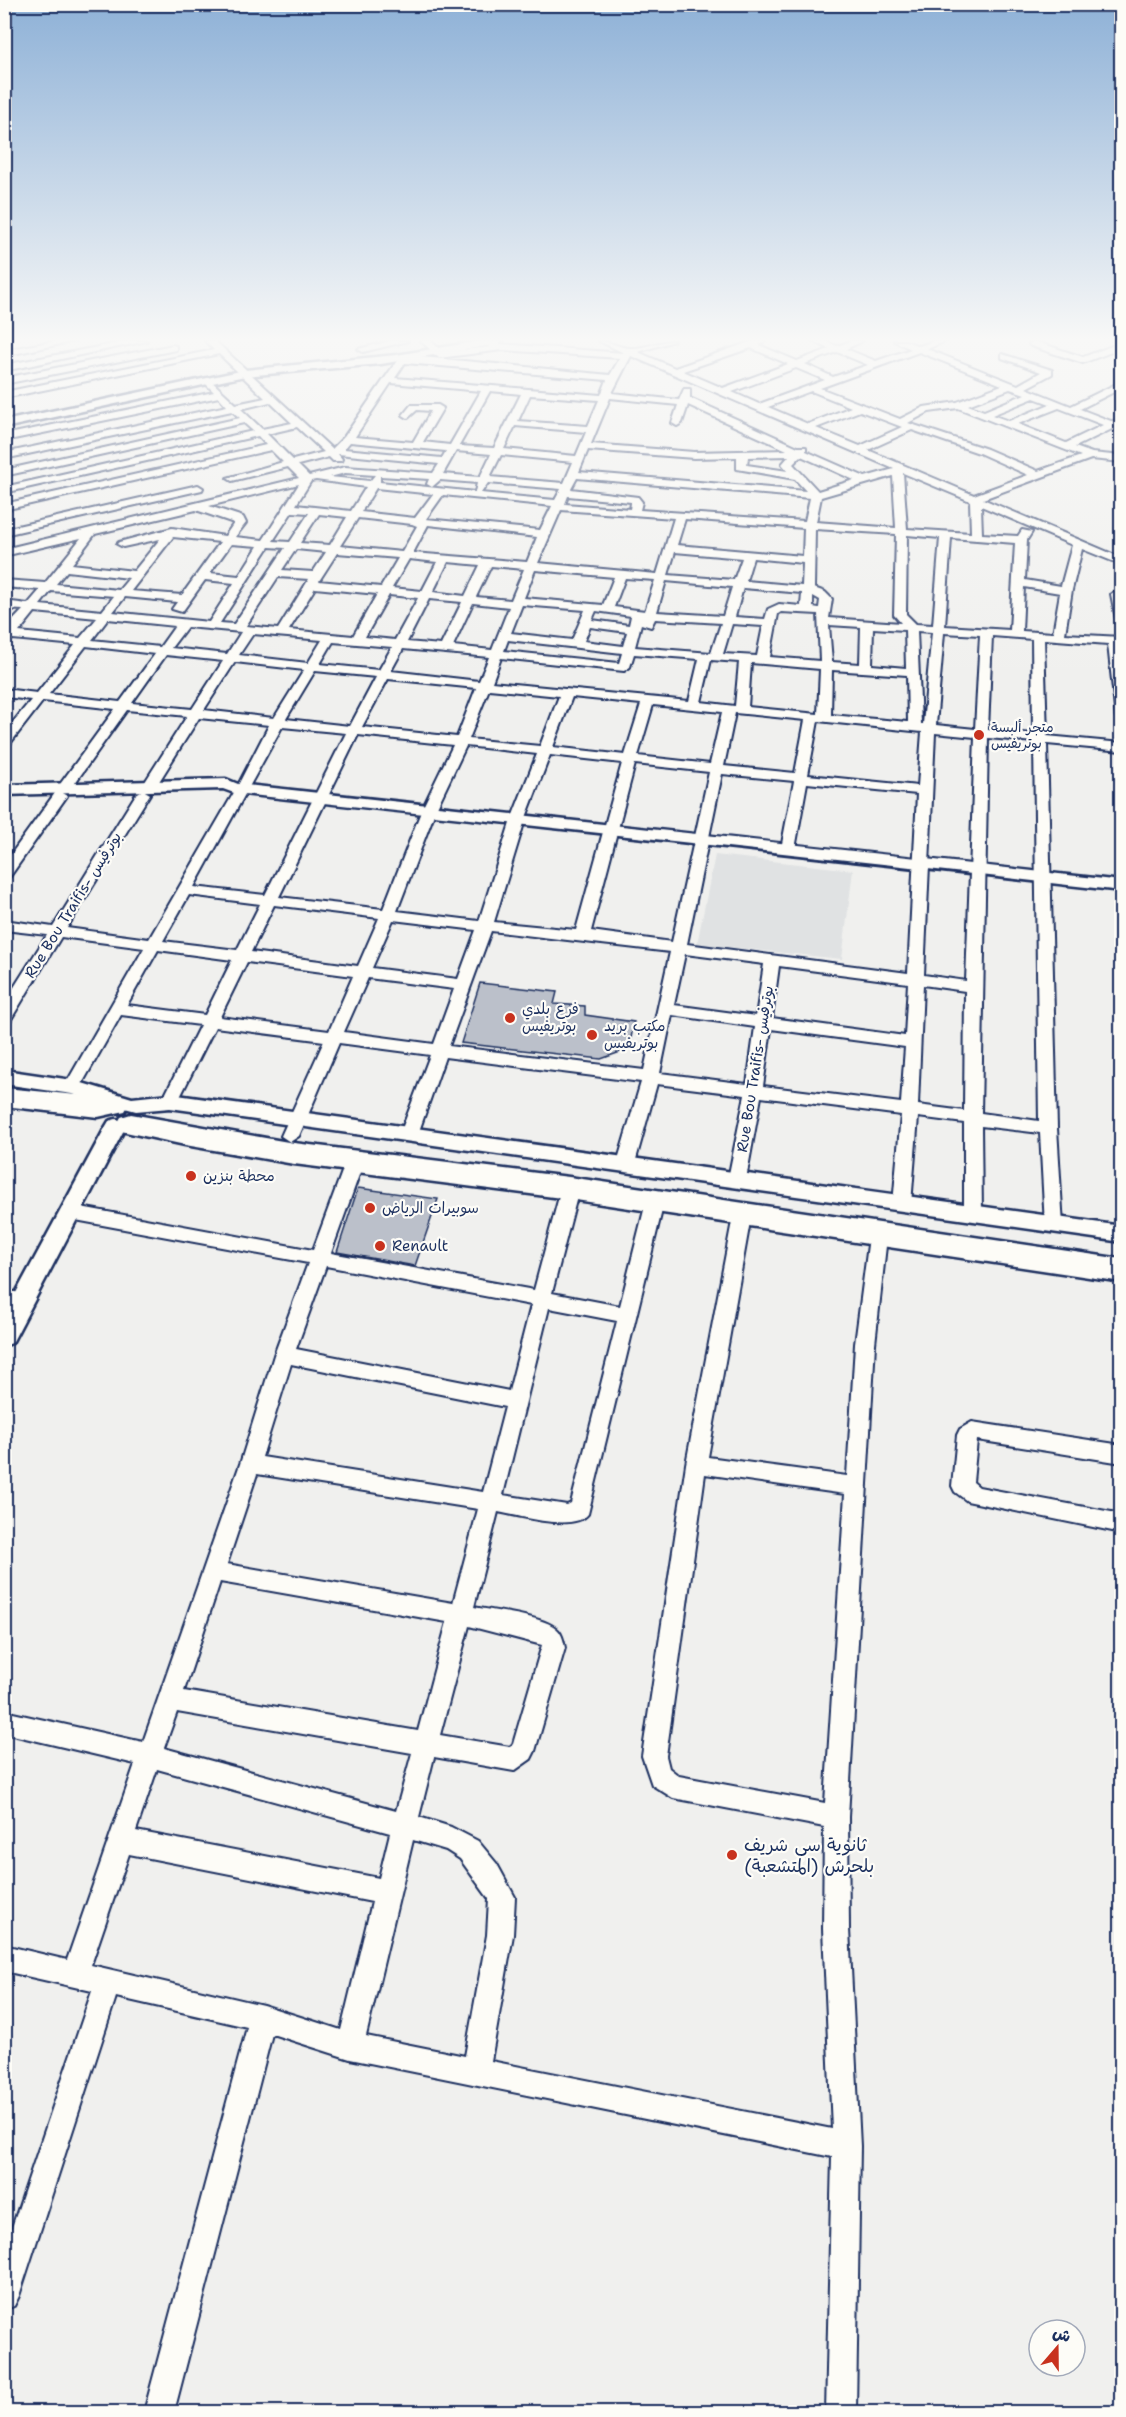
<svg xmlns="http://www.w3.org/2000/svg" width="1126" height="2417" font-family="'Shantell Sans','Playpen Sans Arabic',sans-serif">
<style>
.built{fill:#e0e2e3}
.building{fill:#bbc0ca;stroke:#1b2f5e;stroke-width:1.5}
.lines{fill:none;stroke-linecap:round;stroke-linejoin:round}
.minor-casing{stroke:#1b2f5e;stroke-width:4}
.tertiary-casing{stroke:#1b2f5e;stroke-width:5}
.trunk-casing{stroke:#1b2f5e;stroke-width:5}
.minor{fill:#fdfcf7;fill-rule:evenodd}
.tertiary{fill:#fdfcf7;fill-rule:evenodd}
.trunk{fill:#fdfcf7;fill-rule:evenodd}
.poi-dot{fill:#c8321e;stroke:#fdfcf7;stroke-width:2}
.labels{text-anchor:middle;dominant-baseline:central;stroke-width:4.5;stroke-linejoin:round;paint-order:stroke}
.far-poi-label{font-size:14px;fill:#1b2f5e;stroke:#fdfcf7;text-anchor:start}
.street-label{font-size:15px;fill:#1b2f5e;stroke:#fdfcf7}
.poi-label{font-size:15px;fill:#1b2f5e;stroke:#fdfcf7;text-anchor:start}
.near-poi-label{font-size:18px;fill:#1b2f5e;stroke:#fdfcf7;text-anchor:start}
</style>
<rect width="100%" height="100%" fill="#f0f0ee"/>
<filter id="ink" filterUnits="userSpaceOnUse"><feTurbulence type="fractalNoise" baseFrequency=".0167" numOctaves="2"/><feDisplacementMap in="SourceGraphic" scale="12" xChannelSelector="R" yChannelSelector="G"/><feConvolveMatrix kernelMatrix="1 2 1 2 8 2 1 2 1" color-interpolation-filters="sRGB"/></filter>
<g filter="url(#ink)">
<path class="built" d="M715,855L853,870L842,959L697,944Z"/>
<path class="building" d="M480,983L557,992L554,1004L585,1006V1015L634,1022L629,1049L601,1059L461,1043Z
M358,1188L438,1199L415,1266L337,1252Z"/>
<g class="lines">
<g class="minor-casing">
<path id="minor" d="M56,341H75L4,356V350Z
M129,341H147L4,371V365Z
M205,341H215L332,449L344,437L401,355L610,375L620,358L502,350L439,358L421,341H431L443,352L490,347L480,343L487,341L501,344L624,353L599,341C611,341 621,349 632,348C646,348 659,341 674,341L638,352L675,368L753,341H765L759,345L797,361L829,349L813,341H825L837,346L851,341H863L846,349L876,361L911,349L894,341H906L919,346L934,341H946L927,349L1018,385L1041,372L1002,358V354L1052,370V374L1026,388L1071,406L1122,381V388L1080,409L1111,421L1122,420V432L1112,429L1075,447L1092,453L1122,456V462L1091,459L983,499L1122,558V565L1082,549L1072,590L1065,634L1122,637V721L1116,717L1108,644L1044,639L1047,736L1122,743V751L1047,744L1057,1128L1063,1226L1060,1231H1048L1045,1226L1040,1133L981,1126L982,1214L979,1219H967L964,1214V1123L918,1117L911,1204L908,1209H896L893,1204L901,1115L761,1097L746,1179L743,1184H731L728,1179L745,1095L657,1084L635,1163L632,1168H620L617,1163L641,1082L445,1057L418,1134L409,1140L400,1134L430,1055L339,1043L299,1136L290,1142L281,1136L324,1041L215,1027L178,1101L170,1107L162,1101L200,1025L121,1015L78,1091H66L64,1087L144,948L61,937L10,1021L4,1022V1003L47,935L4,930V920L53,927L136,794L143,790L150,794L67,928L149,939L236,789L269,725L199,718L155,788L150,789L143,785L187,716L127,710L70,790H60L58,787L115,709L43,701L9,745L4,746V733L31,700L4,697V689L37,693L75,645L13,639L4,643V630L23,610L4,609V601L28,604L40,590L4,587V580L45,583L81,538L4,556V549L299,478L288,467L232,481L227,478L283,462L271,450L4,510V504L266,445L258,436L4,493V487L253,431L244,423L4,476V470L240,418L232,411L4,459V453L227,406L219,397L4,441V435L214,392L204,382L209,379L236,404L265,398L219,354L4,398V392L214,350ZM751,348L788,364L723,388L683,371ZM837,352L868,365L833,377L805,364ZM919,352L1002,385L957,402L924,407L900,419L820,388ZM631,356L894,469L865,477L806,451V447H798L690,398V389H684L679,400L612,393ZM405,363L607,380L601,395L395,378ZM796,368L825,380L759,404L732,392ZM391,383L481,391L450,445L423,442L443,408L438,405H411L403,415L408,418L417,410L431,411L413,442L355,437ZM1010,389L1025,394L984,411L968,405ZM490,391L521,394L494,448L459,446ZM811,391L851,407L808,424L768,407ZM530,395L599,400L588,426L518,421ZM610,398L678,405L672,423L677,426L682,423L688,405L787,450L694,452L591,444ZM1034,398L1050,404L1009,421L992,415ZM270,402L292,423L262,429L241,409ZM958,408L1081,456L1038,471L987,449L908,423L929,412ZM1059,408L1103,425L1066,443L1018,424ZM860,411L902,427L860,446L816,428ZM515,426L586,432L576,456L504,449ZM297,427L324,452L293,460L267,434ZM912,430L979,453L1028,475L974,495L868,450ZM350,442L446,451L442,458L344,449ZM588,450L694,458L737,457V469L795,479L806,491L579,472ZM456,451L491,454L480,477L443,474ZM338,454L439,464L433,473L345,467L309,476L298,465L329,457L333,461H341L342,459ZM501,455L573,462L564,483L490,477ZM789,456L782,464L788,471L747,465L748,457ZM801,456L854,480L818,491L793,464ZM345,473L375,475L370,481L330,477ZM903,473L970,501L971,533L907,529ZM380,476L429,479L427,484L432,487L440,480L477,483L475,492L380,482ZM893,476L896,528L816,522L821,497ZM577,478L810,498L805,521L640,510L642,502L638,497L571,489ZM311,481L316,480L366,487L351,511L296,505ZM488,483L561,489L555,500L481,493ZM299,484L263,540L235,537L246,523L243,517L209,506ZM376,488L433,494L415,518L361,512ZM443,495L552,506L540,530L426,519ZM568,496L631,502V503L630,509L565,504ZM981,506L1072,545L1061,586L1025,580L1027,540L1032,532L1022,530L1018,536L982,534ZM196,510L234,523L225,536L172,528L119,542L117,544L123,547L160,539L134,571L72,564L95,534ZM561,510L674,518L657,574L538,563ZM292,512L309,513L290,542L273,541ZM319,514L347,517L330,545L300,543ZM358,518L412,524L417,526L402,552L340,546ZM685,519L804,528L803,556L677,545ZM428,525L537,537L527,562L413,553ZM815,529L896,534L894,615L901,623L829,618L832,599L825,592L814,588ZM907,535L940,538L933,625L916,624L906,614ZM173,537L220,542L182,595L131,591ZM951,538L1015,543L1010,630L945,626ZM231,544L258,546L239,576L210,573ZM269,547L285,548L234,624L220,623ZM296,549L326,552L313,572L282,570ZM675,552L742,558L734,580L668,575ZM337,553L398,558L381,587L319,581ZM753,558L803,563L802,586L746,581ZM409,559L437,562L422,591L392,588ZM448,562L480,565L465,596L433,592ZM491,566L524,569L511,600L476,597ZM535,570L614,577L603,605L524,598ZM67,571L129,578L119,590L56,584ZM278,577L309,579L278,629L246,626ZM625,578L655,580L645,611L614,607ZM205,580L234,583L209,622L113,612L125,597L177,602L172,609L182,612ZM666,581L732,587L723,616L657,612ZM1024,587L1060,593L1053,633L1022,631ZM315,588L377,594L353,636L289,630ZM743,588L802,593L801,606L779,604L768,609L765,619L735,617ZM51,591L114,596L102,611L40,605ZM389,595L418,598L395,640L365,637ZM813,596L820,600L819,608L813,607ZM429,599L462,602L441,645L407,642ZM473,603L509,607L492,650L453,646ZM522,605L585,610L572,640L511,633ZM596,611L631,616L629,625L592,620ZM35,612L97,618L80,638L19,632ZM781,612L818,614L820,661L770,657L778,614ZM108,619L175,626L160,647L92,640ZM655,619L721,623L711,653L635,647L641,624L651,627ZM732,624L763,626L757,656L723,654ZM829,625L861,627L860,664L832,662ZM187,627L241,632L227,654L171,648ZM590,627L627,632L623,646L584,641ZM873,628L905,630L906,668L872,665ZM917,631L932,632L923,724H921ZM944,633L980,635L975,729L936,725ZM253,634L322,640L308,663L239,655ZM992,636L1032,639L1033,734L988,730ZM508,640L622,653L619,663L504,651ZM333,642L392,647L379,670L320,664ZM86,646L155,654L120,702L49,694ZM403,649L489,657L479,681L391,671ZM634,654L699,659L689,701L492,682L501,658L624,671L630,667ZM166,655L223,661L192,709L132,703ZM711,660L739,662L735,706L701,702ZM235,662L304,670L274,718L204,710ZM751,663L820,669L818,714L748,707ZM832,670L907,675L908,722L831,715ZM315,671L376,677L350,726L286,719ZM388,679L476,688L457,737L362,727ZM489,689L559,696L540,746L469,739ZM572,697L641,704L625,755L553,747ZM653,705L722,712L710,764L638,756ZM735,713L805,720L795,773L724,766ZM818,721L922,732L918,786L808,775ZM282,727L346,733L265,895L194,887ZM935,733L975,737L966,981L924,975ZM358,735L453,745L422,809L383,909L279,897ZM988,738L1034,742L1039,1121L981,1113ZM466,746L537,754L511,820L479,921L397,911L436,809ZM550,755L622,763L576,930L494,922L525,820ZM635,764L709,772L672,942L591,931ZM722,774L794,781L781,849L788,853L795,849L807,783L917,794L908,973L687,944ZM189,895L260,904L237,950L163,941ZM274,905L379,918L358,966L251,952ZM393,920L476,930L458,979L372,968ZM491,931L670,952L644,1070L449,1046ZM158,950L232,960L205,1015L127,1005ZM685,954L764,964L756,1016L674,1005ZM247,962L353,976L329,1031L220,1017ZM779,966L908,983L905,1036L772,1018ZM368,978L454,989L434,1044L344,1032ZM923,985L965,991L964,1111L918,1105ZM672,1015L755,1027L747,1084L660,1073ZM771,1029L905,1047L901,1103L763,1086Z
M390,341H408L363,352L358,349Z
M1034,341L1083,357L1122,342V348L1083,363L1031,346L1029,344Z
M173,345L176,346V350L4,384V378Z
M198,485L203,488L202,490L4,535V529Z
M1122,587V622L1116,619L1111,594Z
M60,792L67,796L9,878L4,879V864L55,793Z
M355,1155L361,1156L364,1161L331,1253L534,1290L561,1189L564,1184H576L579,1189L552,1293L620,1306L646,1202L649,1197H661L664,1202L588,1514C574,1532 520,1516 498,1512L474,1607C493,1611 545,1616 558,1630C562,1634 564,1642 565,1648L535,1751L531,1759L514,1771L434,1757L419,1817L451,1827L478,1841L497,1864L515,1897L513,1935L491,2061L832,2129L823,1929L824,1827L673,1798L652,1785L642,1756L686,1464L733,1216L736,1211H748L751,1216L708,1457L847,1476L855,1344L869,1237L872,1232H884L887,1237L875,1344L848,1817L849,1929L860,2146L856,2412H826L832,2157L350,2059L272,2034L174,2412H144L247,2027L116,1997L19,2296L14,2306L4,2310V2251L92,1991L4,1971V1945L67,1960L135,1764L4,1733V1711L143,1742L240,1464L274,1355L308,1263L70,1219L64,1217L61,1212L64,1207L70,1205L313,1250L346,1161L349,1156ZM326,1266L531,1305L509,1391L296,1349ZM549,1308L617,1321L571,1503L567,1505L503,1495ZM291,1364L505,1407L483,1492L262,1457ZM257,1474L478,1509L453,1603L227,1564ZM705,1474L845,1494L825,1803L679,1776L669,1768L666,1756ZM220,1582L447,1622L418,1731L184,1691ZM469,1626L542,1645L513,1744L510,1747L440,1735ZM177,1712L412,1753L396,1811L164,1748ZM157,1769L390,1833L379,1878L136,1831ZM413,1840L446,1850L460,1859L489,1899L487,1935L465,2056L366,2036ZM129,1854L372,1902L341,2030L263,2005L91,1965Z
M4,1290L31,1295L33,1300L31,1305L24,1308L4,1305Z
M972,1422L1122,1445V1463L977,1440L973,1482L979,1487L1122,1514V1533L967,1501L955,1492L952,1486L957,1435L960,1429Z"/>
</g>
<g class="tertiary-casing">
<path id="tertiary" d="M480,341H503L498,344L381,364L245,376L4,428V421L245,370L396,355Z
M226,779L238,784C532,817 827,847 1122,881V891C826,857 530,826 234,793L223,789L4,795V785Z
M4,1070L72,1080L132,1098L170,1094L1122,1226V1242L170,1108L136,1111L72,1094L4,1084Z
M116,1119L123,1121L126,1126L12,1343L4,1346V1315L106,1126L109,1121Z"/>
</g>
<g class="trunk-casing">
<path id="trunk" d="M4,1088L98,1097L116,1094L125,1097L129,1104L125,1111L98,1117L4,1106Z
M131,1114L294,1143L569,1177L1122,1259V1282L569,1199L294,1164L185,1145L121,1131L117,1124L121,1117Z"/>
</g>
<use href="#minor" class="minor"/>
<use href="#tertiary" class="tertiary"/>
<use href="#trunk" class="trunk"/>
</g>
</g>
<linearGradient id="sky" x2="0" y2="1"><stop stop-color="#8eb1d7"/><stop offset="0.5" stop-color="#f8f8f7"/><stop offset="1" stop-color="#f8f8f7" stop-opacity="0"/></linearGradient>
<rect width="1126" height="679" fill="url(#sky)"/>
<g class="poi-dot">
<circle cx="979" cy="735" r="6"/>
<circle cx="510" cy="1018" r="6"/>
<circle cx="592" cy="1035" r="6"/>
<circle cx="191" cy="1176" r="6"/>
<circle cx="370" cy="1208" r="6"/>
<circle cx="380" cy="1246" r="6"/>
<circle cx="732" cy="1855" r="6"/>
</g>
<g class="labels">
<g class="far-poi-label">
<text x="991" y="727">متجر ألبسة<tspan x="991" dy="16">بوتريفيس</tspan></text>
</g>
<g class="street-label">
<text transform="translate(73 905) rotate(-58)">Rue Bou Traifis- بوترفيس</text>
<text transform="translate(755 1069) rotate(-81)">Rue Bou Traifis- بوترفيس</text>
</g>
<g class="poi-label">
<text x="522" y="1009">فرع بلدي<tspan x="522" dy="17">بوتريفيس</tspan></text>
<text x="604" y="1026">مكتب بريد<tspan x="604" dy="17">بوتريفيس</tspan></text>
<text x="203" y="1176">محطة بنزين</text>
<text x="382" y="1208">سوبيرات الرياض</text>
<text x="392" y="1246">Renault</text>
</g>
<g class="near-poi-label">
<text x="744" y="1845">ثانوية سي شريف<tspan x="744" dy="21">بلحرش (المتشعبة)</tspan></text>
</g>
</g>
<rect width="1126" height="2417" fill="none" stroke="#fdfcf7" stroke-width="24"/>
<rect x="12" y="12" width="1102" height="2393" fill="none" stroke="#1b2f5e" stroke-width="2" filter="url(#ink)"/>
<g transform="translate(1057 2348) rotate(20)"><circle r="28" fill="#fdfcf7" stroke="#a3aaba" stroke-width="1.5"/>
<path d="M0-4.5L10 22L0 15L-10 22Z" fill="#c8321e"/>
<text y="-9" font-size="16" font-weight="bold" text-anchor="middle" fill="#1b2f5e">ش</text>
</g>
</svg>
